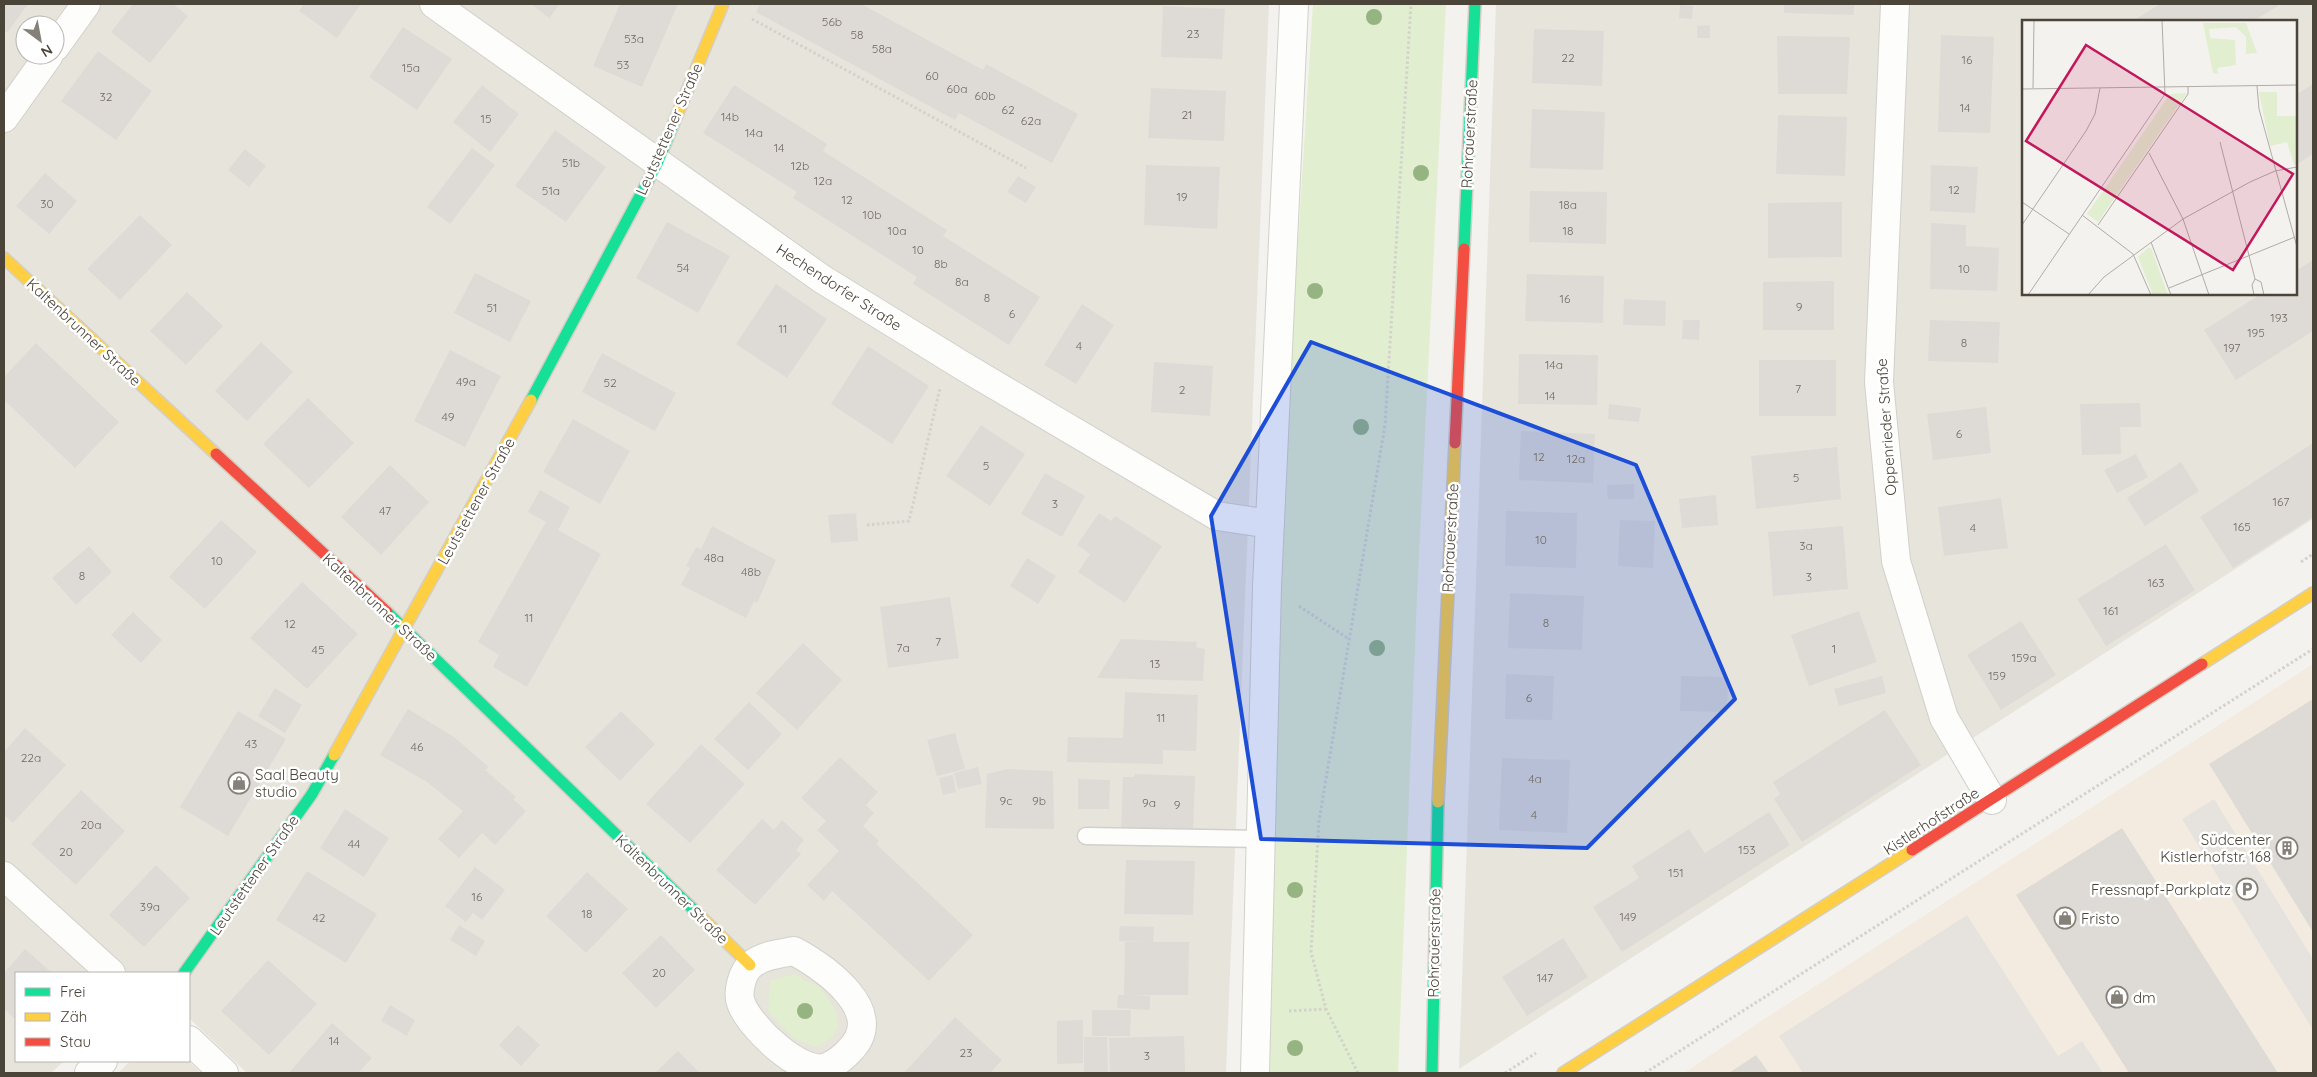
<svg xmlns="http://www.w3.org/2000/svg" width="2317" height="1077" font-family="Quicksand,sans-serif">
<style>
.residential{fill:#e7e4dc;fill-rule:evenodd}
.commercial{fill:#f3ebdf}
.education{fill:#eae5da}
.green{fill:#e1eecf}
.parking{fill:#e6e3df}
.building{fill:#dedbd6}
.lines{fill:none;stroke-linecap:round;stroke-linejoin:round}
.lane-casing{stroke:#d2d0cb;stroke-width:19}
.street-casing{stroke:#d2d0cb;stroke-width:30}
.fast-casing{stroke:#d3cfc5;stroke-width:14}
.slow-casing{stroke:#d3cfc5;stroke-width:14}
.jam-casing{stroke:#d3cfc5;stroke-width:14}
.path{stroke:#d3d2cc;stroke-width:3;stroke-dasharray:2.5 2.5;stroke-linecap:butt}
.lane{stroke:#fdfdfc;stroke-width:16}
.street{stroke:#fdfdfc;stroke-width:28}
.fast{stroke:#16e098;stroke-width:11}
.slow{stroke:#ffcf43;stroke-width:11}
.jam{stroke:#f24e42;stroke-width:11}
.tree{fill:#96b382}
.marked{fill:#1d4ed8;fill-opacity:0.2;stroke:#1d4ed8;stroke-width:4;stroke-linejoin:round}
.labels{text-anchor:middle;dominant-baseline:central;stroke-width:5;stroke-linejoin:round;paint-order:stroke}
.number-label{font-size:12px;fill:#706a61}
.street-label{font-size:15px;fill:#4b4439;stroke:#fff}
.poi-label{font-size:15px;fill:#4b4439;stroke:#fff;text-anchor:start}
.inset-road{fill:none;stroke:#b0aca6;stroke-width:1}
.view{fill:#c2185b;fill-opacity:0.15;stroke:#c2185b;stroke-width:2.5}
.inset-edge{fill:none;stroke:#4b4439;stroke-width:2.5}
</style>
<rect width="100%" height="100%" fill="#f4f2ee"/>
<path class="residential" d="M4,4H1269L1226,1073H247L189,1018V973H16V1061H64L51,1073H4ZM25,25H55V55H25Z
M1496,4H2313V519L1459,1069ZM2023,21H2296V294H2023Z"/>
<path class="commercial" d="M2313,664V1073H1684L1766,1018Z"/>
<path class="education" d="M130,1061H188L201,1073H118Z"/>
<path class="green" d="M1313,4H1446L1417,597L1398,1073H1268L1283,481Z
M794,974L821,988L836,1011L838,1027L832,1038L816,1047L793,1038L768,1011L770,981Z"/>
<path class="parking" d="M2214,799L2313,959V1030L2182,819Z
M1967,915L2058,1056L2082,1041L2103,1073H1803L1779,1036Z"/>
<path class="building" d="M4,4H28L7,33L4,30Z
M133,4H173L188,16L150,63L111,32Z
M304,4H361L337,38L299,11Z
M531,4H560L549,18Z
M620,4H678L642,87L593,66Z
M760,4H861L983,70L986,64L1078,114L1052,163L959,113L955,120L815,44L756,12Z
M1784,4H1854V15L1784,13Z
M2160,4H2277L2278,6L2253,21H2133Z
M1680,5L1693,6L1692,19L1679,18Z
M1163,6L1225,9L1222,59L1161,57Z
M1710,25V38H1697V26Z
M403,27L452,59L417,110L369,77Z
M1534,29L1604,31L1602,86L1532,83Z
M1941,35L1994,37L1990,133L1938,132Z
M1777,36L1850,37L1847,94H1778Z
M98,51L152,91L116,140L61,101Z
M2313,84V154L2296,165V95Z
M482,85L519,114L490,152L453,122Z
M734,85L827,144L823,151L947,230L943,236L1040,297L1009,345L913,284L917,277L793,198L797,192L703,133Z
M1151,88L1226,91L1224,141L1148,138Z
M1532,109L1605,112L1603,170L1530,168Z
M1778,115L1847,117L1845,176L1776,174Z
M555,130L606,167L566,222L515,186Z
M472,148L495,165L450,224L427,207Z
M245,149L266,166L249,187L228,170Z
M1146,165L1220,167L1217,229L1144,225Z
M1931,165L1978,167L1975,213L1930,211Z
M45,173L77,201L49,234L16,206Z
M1018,176L1036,187L1026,203L1007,192Z
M1530,191L1607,192L1606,244L1529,242Z
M1842,202V257L1768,258V203Z
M140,215L172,245L120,300L87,269Z
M667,222L730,256L698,313L636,278Z
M1931,223L1966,225V246L1999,248L1997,291L1930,289Z
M2313,260V331L2236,380L2204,330L2261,294H2296V271Z
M475,273L531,301L510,342L454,313Z
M1527,274L1604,276L1603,323L1525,321Z
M1834,281V330H1763V282Z
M776,284L827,319L787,378L736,344Z
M187,292L223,326L186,365L150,331Z
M1624,299L1666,301L1665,326L1623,325Z
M1082,304L1114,325L1076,384L1044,365Z
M1683,320H1700L1699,340L1682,339Z
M1930,320L2000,322L1998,363L1928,361Z
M261,342L293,372L247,421L215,391Z
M36,343L119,422L75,468L4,400V377Z
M868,346L929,386L892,444L831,404Z
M450,350L501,376L465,447L414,421Z
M602,353L676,393L655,431L582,392Z
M1519,354L1598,355L1597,405L1518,404Z
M1759,360H1836V416H1759Z
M1154,362L1213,366L1210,416L1151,412Z
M308,398L354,443L309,488L263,444Z
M2140,403L2141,427H2120L2121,454L2082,455L2080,404Z
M1609,404L1641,408L1639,422L1608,419Z
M1986,407L1991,453L1933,460L1927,414Z
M573,419L630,451L600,504L543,472Z
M981,425L1025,454L990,506L946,476Z
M1521,431L1595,434L1593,483L1519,480Z
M2313,443V517L2233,568L2200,517Z
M1837,447L1841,499L1756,509L1751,456Z
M2136,454L2148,477L2117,493L2104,470Z
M2181,462L2199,491L2145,526L2127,498Z
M390,465L429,502L381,555L341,517Z
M1045,473L1085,496L1062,537L1021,514Z
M1634,484V499H1608L1607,485Z
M540,490L570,507L558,530L601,554L527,687L493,667L499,655L478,642L546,522L528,512Z
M1716,495L1718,525L1682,528L1679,499Z
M2001,498L2008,548L1944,556L1938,507Z
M1506,511L1577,513L1576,568L1505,566Z
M856,513L858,541L831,543L828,515Z
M1099,513L1111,521L1115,516L1162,546L1125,603L1078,572L1090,554L1077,545Z
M221,520L257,552L205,609L169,577Z
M1620,520L1655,521L1653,568L1618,566Z
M712,526L776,560L757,603L754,601L746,618L681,585L690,568L686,566L696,547L701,549Z
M1843,526L1848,589L1773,596L1768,532Z
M2166,544L2195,590L2106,646L2077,599Z
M89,546L112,572L76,605L52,578Z
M1027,558L1056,576L1038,604L1010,586Z
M302,582L358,634L307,689L250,638Z
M1510,593L1584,596L1582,650L1508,648Z
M950,597L959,658L888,668L880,607Z
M1859,611L1877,662L1809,686L1791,635Z
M133,612L162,640L141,663L111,635Z
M2021,621L2056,675L2001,710L1967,655Z
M1121,639L1197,642L1196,647L1205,649L1203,681L1097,678Z
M803,643L842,680L797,730L756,693Z
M1506,674L1554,676L1552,720L1505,719Z
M1681,676L1728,677L1727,712L1680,711Z
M1882,676L1886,693L1839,706L1834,689Z
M275,688L302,705L285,733L258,716Z
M1125,692L1198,695L1196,751L1163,750V764L1067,762L1068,737L1123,738Z
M2313,699V932L2209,764Z
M749,702L782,734L748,770L714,739Z
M408,709L454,737L489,767L485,770L516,797L513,799L526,811L495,845L482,833L459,858L438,839L463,811L427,782L380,755Z
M1885,710L1921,765L1802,842L1774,799L1780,794L1773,782Z
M238,711L286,739L228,836L180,807Z
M621,711L655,744L620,781L585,747Z
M25,728L66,765L13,823L4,815V752Z
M955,733L965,769L937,776L927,740Z
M701,744L745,784L690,843L646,804Z
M840,757L878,792L866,805L874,813L863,826L879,841L876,844L973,935L929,981L832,891L824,901L807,885L839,851L817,830L826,821L801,798Z
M1502,758L1570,760L1567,833L1499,830Z
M978,767L982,784L958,789L954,773Z
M1007,769L1053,771L1054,829L985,828L987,774Z
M1135,774L1195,776L1193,832L1121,830L1123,777H1134Z
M953,775L956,792L943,795L939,778Z
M1078,779L1110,780L1109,809H1078Z
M81,790L125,831L76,885L31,844Z
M345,809L389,838L364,877L320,848Z
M1769,812L1790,845L1622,952L1593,907L1639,878L1632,866L1689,829L1705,853Z
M762,819L774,830L782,820L804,840L796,850L801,854L755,905L716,870Z
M2122,828L2278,1073H2129L2016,895Z
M1126,860L1195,861L1193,915L1124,914Z
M156,865L190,898L144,947L109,915Z
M475,867L505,890L482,920L473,913L466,922L445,906Z
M307,871L377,914L346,963L276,920Z
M587,872L628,909L586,953L546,916Z
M459,925L485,941L476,956L450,940Z
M1120,926L1154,927L1153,942H1189L1188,995H1134L1150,996V1010L1117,1008L1118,995H1124L1125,942H1144L1119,941Z
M661,935L695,970L656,1008L622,973Z
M1563,938L1588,977L1527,1016L1502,977Z
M25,949L52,973H16V1020L4,1009V973Z
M268,960L317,1004L269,1055L221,1011Z
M390,1005L415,1020L407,1036L381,1021Z
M1092,1010H1131L1130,1036H1092Z
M955,1017L1002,1060L990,1073H904Z
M1083,1020V1063L1057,1064V1021Z
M332,1023L372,1058L358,1073H289Z
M518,1025L540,1045L521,1066L499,1045Z
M1184,1036L1185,1072L1110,1073L1109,1038Z
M1084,1037H1107L1108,1072H1084Z
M678,1051L700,1073H655Z
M1756,1055L1769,1073H1729Z"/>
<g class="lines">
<g class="lane-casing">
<path id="lane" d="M1086,836L1261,839"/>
</g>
<g class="street-casing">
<path id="street" d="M434,4L822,279L963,366L1217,516L1270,524
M1895,4L1879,382L1896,561L1944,718L1992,800
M55,47L86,4
M4,118L49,55
M4,876L111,973
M794,951C825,968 887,1011 851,1049C843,1058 837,1063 827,1067C801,1077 749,1026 741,1003C737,993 742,972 751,965C763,955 779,954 794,951Z
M189,1040L224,1073
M89,1073L103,1061
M1255,1073L1267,586L1294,4"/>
</g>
<g class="fast-casing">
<path id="fast" d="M1464,249L1475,4
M531,400L657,164L675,120
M387,612L697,913
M184,973L312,794L334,755
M1432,1073L1438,802"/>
</g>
<g class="slow-casing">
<path id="slow" d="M675,120L723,4
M4,258L216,454
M2202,664L2313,593
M334,755L531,400
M1438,802L1455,443
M697,913L750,965
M1563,1073L1912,850"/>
</g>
<g class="jam-casing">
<path id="jam" d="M1455,443L1464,249
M216,454L387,612
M1912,850L2202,664"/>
</g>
<path class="path" d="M752,19L1026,168
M867,525L909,521L940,388
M2301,562L2313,554
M1299,606L1349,639
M1289,1011L1326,1009
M1358,1073L1326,1009L1311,952L1319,821L1385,425L1411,4
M1505,1073L1536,1053
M1645,1073L2313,649"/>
<use href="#lane" class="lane"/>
<use href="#street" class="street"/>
<use href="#fast" class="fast"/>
<use href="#slow" class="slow"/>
<use href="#jam" class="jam"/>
</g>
<g class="tree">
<circle cx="1374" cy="17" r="8"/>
<circle cx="1421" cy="173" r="8"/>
<circle cx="1315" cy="291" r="8"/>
<circle cx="1361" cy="427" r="8"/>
<circle cx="1377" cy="648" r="8"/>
<circle cx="1295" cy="890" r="8"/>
<circle cx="805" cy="1011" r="8"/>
<circle cx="1295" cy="1048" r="8"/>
</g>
<path class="marked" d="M1311,342L1636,465L1735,699L1587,848L1261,839L1211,516Z"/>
<defs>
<g id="shop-ring" transform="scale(1.125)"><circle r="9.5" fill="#fff" stroke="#868178" stroke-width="1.5"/><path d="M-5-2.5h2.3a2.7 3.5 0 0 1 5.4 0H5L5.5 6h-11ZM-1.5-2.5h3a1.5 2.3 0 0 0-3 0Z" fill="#868178"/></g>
<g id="building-ring" transform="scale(1.125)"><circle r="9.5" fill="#fff" stroke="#868178" stroke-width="1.5"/><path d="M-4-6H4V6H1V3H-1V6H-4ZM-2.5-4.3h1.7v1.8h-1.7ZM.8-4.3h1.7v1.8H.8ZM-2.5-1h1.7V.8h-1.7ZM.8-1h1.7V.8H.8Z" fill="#868178"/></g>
<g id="parking-ring" transform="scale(1.125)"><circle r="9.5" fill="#fff" stroke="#868178" stroke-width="1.5"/><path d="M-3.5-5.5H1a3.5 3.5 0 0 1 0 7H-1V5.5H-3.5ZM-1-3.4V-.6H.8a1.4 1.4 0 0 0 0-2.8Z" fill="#868178"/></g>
</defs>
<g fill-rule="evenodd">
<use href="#shop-ring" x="239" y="783"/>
<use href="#building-ring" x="2287" y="848"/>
<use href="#parking-ring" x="2247" y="889"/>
<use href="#shop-ring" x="2065" y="918"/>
<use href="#shop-ring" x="2117" y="997"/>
</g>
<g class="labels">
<g class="number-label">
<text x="832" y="21">56b</text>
<text x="1193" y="33">23</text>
<text x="857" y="34">58</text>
<text x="634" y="38">53a</text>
<text x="882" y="48">58a</text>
<text x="1568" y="57">22</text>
<text x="1967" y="59">16</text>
<text x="623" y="64">53</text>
<text x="411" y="67">15a</text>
<text x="932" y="75">60</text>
<text x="957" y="88">60a</text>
<text x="985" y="95">60b</text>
<text x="106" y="96">32</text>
<text x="1965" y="107">14</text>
<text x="1008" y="109">62</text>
<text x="1187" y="114">21</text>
<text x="730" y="116">14b</text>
<text x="486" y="118">15</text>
<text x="1031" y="120">62a</text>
<text x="754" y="132">14a</text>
<text x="779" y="147">14</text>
<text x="571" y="162">51b</text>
<text x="800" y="165">12b</text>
<text x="823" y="180">12a</text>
<text x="1954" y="189">12</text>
<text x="551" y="190">51a</text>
<text x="1182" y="196">19</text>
<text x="847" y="199">12</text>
<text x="47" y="203">30</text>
<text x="1568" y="204">18a</text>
<text x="872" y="214">10b</text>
<text x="897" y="230">10a</text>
<text x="1568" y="230">18</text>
<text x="918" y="249">10</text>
<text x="941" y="263">8b</text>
<text x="683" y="267">54</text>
<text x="1964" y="268">10</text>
<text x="962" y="281">8a</text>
<text x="987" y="297">8</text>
<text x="1565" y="298">16</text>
<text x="1799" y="306">9</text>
<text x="492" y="307">51</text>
<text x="1012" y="313">6</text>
<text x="2279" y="317">193</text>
<text x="783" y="328">11</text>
<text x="2256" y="332">195</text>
<text x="1964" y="342">8</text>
<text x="1079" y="345">4</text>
<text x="2232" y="347">197</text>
<text x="1554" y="364">14a</text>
<text x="466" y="381">49a</text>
<text x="610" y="382">52</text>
<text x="1798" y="388">7</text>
<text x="1182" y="389">2</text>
<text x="1550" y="395">14</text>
<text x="448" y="416">49</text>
<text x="1959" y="433">6</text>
<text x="1539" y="456">12</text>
<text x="1576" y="458">12a</text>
<text x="986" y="465">5</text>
<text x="1796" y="477">5</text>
<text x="2281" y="501">167</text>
<text x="1055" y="503">3</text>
<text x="385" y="510">47</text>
<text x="2242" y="526">165</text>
<text x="1973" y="527">4</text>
<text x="1541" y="539">10</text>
<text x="1806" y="545">3a</text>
<text x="714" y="557">48a</text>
<text x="217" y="560">10</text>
<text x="751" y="571">48b</text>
<text x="82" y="575">8</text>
<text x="1809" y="576">3</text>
<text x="2156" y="582">163</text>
<text x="2111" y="610">161</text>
<text x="529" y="617">11</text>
<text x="1546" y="622">8</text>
<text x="290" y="623">12</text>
<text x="938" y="641">7</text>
<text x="903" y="647">7a</text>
<text x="1834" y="648">1</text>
<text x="318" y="649">45</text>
<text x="2024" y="657">159a</text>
<text x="1155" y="663">13</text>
<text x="1997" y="675">159</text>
<text x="1529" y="697">6</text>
<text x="1161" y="717">11</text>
<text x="251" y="743">43</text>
<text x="417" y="746">46</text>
<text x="31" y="757">22a</text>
<text x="1535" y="778">4a</text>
<text x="1006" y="800">9c</text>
<text x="1039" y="800">9b</text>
<text x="1149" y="802">9a</text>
<text x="1177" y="804">9</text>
<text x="1534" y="814">4</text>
<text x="91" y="824">20a</text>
<text x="354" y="843">44</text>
<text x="1747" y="849">153</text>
<text x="66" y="851">20</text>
<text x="1676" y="872">151</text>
<text x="477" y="896">16</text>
<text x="150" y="906">39a</text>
<text x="587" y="913">18</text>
<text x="1628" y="916">149</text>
<text x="319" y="917">42</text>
<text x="659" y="972">20</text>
<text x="1545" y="977">147</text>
<text x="334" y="1040">14</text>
<text x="966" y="1052">23</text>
<text x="1147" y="1055">3</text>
</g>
<g class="street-label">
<text transform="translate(669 129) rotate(-66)">Leutstettener Straße</text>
<text transform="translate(1469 134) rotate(-87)">Rohrauerstraße</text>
<text transform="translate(839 287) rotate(33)">Hechendorfer Straße</text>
<text transform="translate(84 332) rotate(43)">Kaltenbrunner Straße</text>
<text transform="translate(1886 427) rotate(-94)">Oppenrieder Straße</text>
<text transform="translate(476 501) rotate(-61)">Leutstettener Straße</text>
<text transform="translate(1450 538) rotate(-87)">Rohrauerstraße</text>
<text transform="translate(380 607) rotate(43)">Kaltenbrunner Straße</text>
<text transform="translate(1931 821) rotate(-33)">Kistlerhofstraße</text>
<text transform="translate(254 875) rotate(-55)">Leutstettener Straße</text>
<text transform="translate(672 889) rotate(44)">Kaltenbrunner Straße</text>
<text transform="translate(1434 943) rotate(-89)">Rohrauerstraße</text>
</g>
<g class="poi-label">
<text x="255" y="774">Saal Beauty<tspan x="255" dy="17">studio</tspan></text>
<text x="2271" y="839" text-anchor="end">Südcenter<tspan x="2271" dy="17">Kistlerhofstr. 168</tspan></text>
<text x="2231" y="889" text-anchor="end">Fressnapf-Parkplatz</text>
<text x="2081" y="918">Fristo</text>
<text x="2133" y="997">dm</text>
</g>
</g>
<g transform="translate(2022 20)">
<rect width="275" height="275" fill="#f4f2ee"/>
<path d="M181,3H224L235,33L224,34V17L214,7L187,9L188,18L213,20L214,45L195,48L196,54L191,53ZM237,72H255V96H275V144L272,145L265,122L248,126ZM165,73L76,202L65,194L148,74ZM126,228H129L146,275H131L116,237Z" fill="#e1eecf"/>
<path class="inset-road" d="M235,66L237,89L275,227M11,68L12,0M0,69L275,65M198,122L233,259M127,133L161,199L187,275M0,182L47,214M60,195L111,234L129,275M0,205L64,111L73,94L78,68M76,205L166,74V67M129,222L149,275M147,268L273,217M6,275L143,74L140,0M66,275L82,257L161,199L228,162L253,151L275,147M232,275L230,265L233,259L239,262L242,275"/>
<path class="view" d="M64,25L271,154L211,250L4,121Z"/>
<rect width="275" height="275" class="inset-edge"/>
</g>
<rect width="2317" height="1077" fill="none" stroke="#4b4439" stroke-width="10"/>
<rect x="15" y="972" width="175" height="90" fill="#ffffff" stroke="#b7b4b0"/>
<rect x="25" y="988" width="25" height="8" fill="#16e098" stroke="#b7b4b0"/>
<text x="60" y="997" font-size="15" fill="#4b4439">Frei</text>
<rect x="25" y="1013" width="25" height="8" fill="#ffcf43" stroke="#b7b4b0"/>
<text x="60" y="1022" font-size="15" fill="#4b4439">Zäh</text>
<rect x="25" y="1038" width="25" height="8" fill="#f24e42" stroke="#b7b4b0"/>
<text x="60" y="1047" font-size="15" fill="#4b4439">Stau</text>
<g transform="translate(40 40) rotate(148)"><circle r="24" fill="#ffffff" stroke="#b7b4b0"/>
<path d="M0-4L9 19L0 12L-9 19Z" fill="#868178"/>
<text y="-8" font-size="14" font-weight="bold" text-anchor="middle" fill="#4b4439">N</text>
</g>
</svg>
